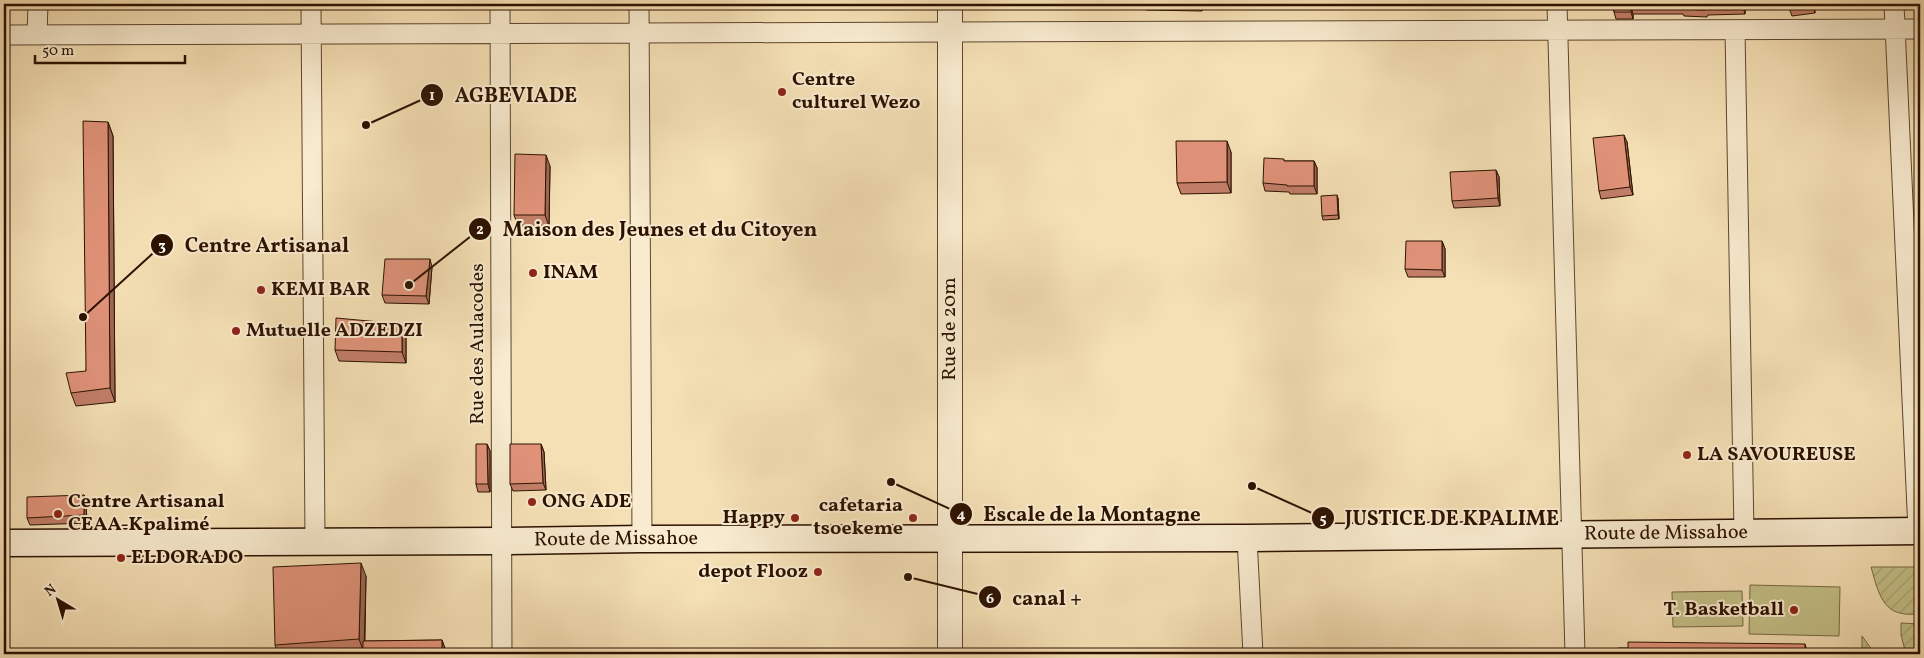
<svg xmlns="http://www.w3.org/2000/svg" width="1924" height="658" font-family="Vollkorn,serif">
<style>
.garden{fill:url(#garden-furrows);stroke:#786844}
.pitch{fill:#c4c088;stroke:#786844}
.lines{fill:none;stroke-linecap:round;stroke-linejoin:round}
.minor-casing{stroke:#5e452d;stroke-width:21}
.tertiary-casing{stroke:#5e452d;stroke-width:26}
.secondary-casing{stroke:#2c1100;stroke-width:29}
.minor{stroke:#f8ebcf;stroke-width:19}
.tertiary{stroke:#f8ebcf;stroke-width:24}
.secondary{stroke:#f8ebcf;stroke-width:26}
.wall{fill:#c27e69;stroke:#2c1100}
.shaded-wall{fill:#9e6755;stroke:#2c1100}
.building{fill:#e1937a;stroke:#2c1100}
.poi-dot{fill:#8f2418;stroke:#f8ebcf;stroke-width:2}
.labels{text-anchor:middle;dominant-baseline:central;stroke-width:4;stroke-linejoin:round;paint-order:stroke}
.poi-label{font-size:20px;font-weight:bold;fill:#2c1100;stroke:#f8ebcf;text-anchor:start}
.street-label{font-size:20px;fill:#2c1100;stroke:#f8ebcf}
.leader{fill:none;stroke:#2c1100;stroke-width:2}
.callout-dot{fill:#2c1100;stroke:#f8ebcf;stroke-width:2}
.mark-label{font-size:15px;text-anchor:middle;font-weight:bold;fill:#fff}
.callout-label{font-size:21px;text-anchor:middle;font-weight:bold;fill:#2c1100;stroke:#f8ebcf;stroke-width:4;stroke-linejoin:round;paint-order:stroke}
</style>
<defs>
<pattern id="garden-furrows" width="10" height="10" patternUnits="userSpaceOnUse" patternTransform="scale(1.25)"><rect width="10" height="10" fill="#c4c088"/><path d="M-1 1l2-2M0 10L10 0M9 11l2-2" fill="none" stroke="#a9a474"/></pattern>
</defs>
<rect width="100%" height="100%" fill="#f5e0b5"/>
<filter id="stains"><feTurbulence type="fractalNoise" baseFrequency=".004" numOctaves="4"/><feColorMatrix values="0 0 0 0 .2 0 0 0 0 .09 0 0 0 0 .02 0 0 0 .5 -.17"/></filter>
<radialGradient id="worn" r=".72"><stop offset=".6" stop-color="#630" stop-opacity="0"/><stop offset="1" stop-color="#630" stop-opacity=".3"/></radialGradient>
<path class="garden" d="M1871,567H1920V614C1914,614 1906,615 1900,613C1880,609 1876,583 1871,567Z
M1901,623L1920,624V654H1906L1901,635Z
M1862,636L1875,654H1862Z"/>
<path class="pitch" d="M1750,585L1840,587L1839,636L1749,634Z
M1742,591L1743,626L1673,627L1672,592Z"/>
<g class="lines">
<g class="minor-casing">
<path id="minor" d="M311,4L315,541
M500,4L502,654
M639,4L642,539
M1557,4L1575,654
M1894,4L1918,531
M1735,30L1744,533
M4,35L1920,29
M37,35L38,4
M1247,538L1253,654"/>
</g>
<g class="tertiary-casing">
<path id="tertiary" d="M950,654V4"/>
</g>
<g class="secondary-casing">
<g id="secondary">
<path id="s1" d="M4,543L501,541L642,539L1247,538L1920,531"/>
</g>
</g>
<use href="#minor" class="minor"/>
<use href="#tertiary" class="tertiary"/>
<use href="#secondary" class="secondary"/>
</g>
<path class="wall" d="M1144,4H1202V11L1146,10Z
M1614,4H1745V14L1708,15L1707,17L1684,16L1683,14H1633V19H1616L1614,12Z
M1788,4H1814L1815,13L1792,16L1789,8Z
M108,122L113,136L115,402L76,406L71,393L86,371Z
M1627,142L1633,195L1601,199L1599,191Z
M1231,152V193L1181,194L1177,183Z
M1284,161H1314L1317,168V194H1290L1289,192L1265,191L1263,183Z
M550,166L549,226H518L514,215Z
M1496,170L1499,177L1500,206L1454,208L1452,201Z
M1338,198L1339,219L1323,220L1322,216Z
M1442,241L1445,249V277H1408L1405,269Z
M432,267L429,304L385,303L382,295Z
M406,335V363L339,361L335,350Z
M487,444L490,451V492H478L476,484Z
M541,444L544,452L546,490L513,491L510,484Z
M84,495L86,502L87,523L30,525L27,518Z
M366,576L365,641L442,640L447,654H363V653L348,654H278L275,645Z"/>
<path class="shaded-wall" d="M1199,4H1202V11Z
M1742,4H1745V14L1743,7Z
M1812,4H1814L1815,13L1813,5Z
M1631,7L1633,14V19L1631,12Z
M108,122L113,136L115,402L110,388Z
M1624,135L1627,142L1633,195L1630,187Z
M1227,141L1231,152V193L1227,182Z
M546,155L550,166L549,226L545,215Z
M1314,161L1317,168V194L1314,186Z
M1496,170L1499,177L1500,206L1498,198Z
M1337,195L1338,198L1339,219L1338,215Z
M1442,241L1445,249V277L1442,270Z
M430,259L432,267L429,304L426,296Z
M402,324L406,335V363L402,352Z
M487,444L490,451V492L488,484Z
M541,444L544,452L546,490L543,483Z
M84,495L86,502L87,523L84,515Z
M361,563L366,576L364,653L359,639Z
M442,640L447,654H442Z
M1805,644L1808,654H1805Z"/>
<path class="building" d="M1614,4H1742L1743,7L1705,8V10L1681,9V7H1631V12H1614Z
M1788,4H1812L1813,5L1789,8Z
M83,121L108,122L110,388L71,393L66,373L86,371Z
M1624,135L1630,187L1599,191L1593,138Z
M1176,141H1227V182L1177,183Z
M515,154L546,155L545,215H514Z
M1264,158L1284,159V161H1314V186H1287V185L1263,183Z
M1496,170L1498,198L1452,201L1450,172Z
M1337,195L1338,215L1322,216L1321,196Z
M1406,241H1442V270L1405,269Z
M385,259H430L426,296L382,295Z
M336,318L402,324V352L335,350Z
M476,444H487L488,484H476Z
M510,444H541L543,483L510,484Z
M84,495V515L27,518V497Z
M361,563L359,639L275,645L273,567Z
M442,640V654H363V641Z
M1628,642L1805,644V654H1618V648H1628Z"/>
<g class="poi-dot">
<circle cx="782" cy="92" r="5"/>
<circle cx="533" cy="273" r="5"/>
<circle cx="261" cy="290" r="5"/>
<circle cx="236" cy="331" r="5"/>
<circle cx="1687" cy="455" r="5"/>
<circle cx="532" cy="502" r="5"/>
<circle cx="58" cy="514" r="5"/>
<circle cx="795" cy="518" r="5"/>
<circle cx="913" cy="518" r="5"/>
<circle cx="121" cy="558" r="5"/>
<circle cx="818" cy="572" r="5"/>
<circle cx="1794" cy="610" r="5"/>
</g>
<g class="labels">
<g class="poi-label">
<text x="792" y="80">Centre<tspan x="792" dy="23">culturel Wezo</tspan></text>
<text x="543" y="273">INAM</text>
<text x="271" y="290">KEMI BAR</text>
<text x="246" y="331">Mutuelle ADZEDZI</text>
<text x="1697" y="455">LA SAVOUREUSE</text>
<text x="68" y="502">Centre Artisanal<tspan x="68" dy="23">CEAA-Kpalimé</tspan></text>
<text x="542" y="502">ONG ADE</text>
<text x="903" y="506" text-anchor="end">cafetaria<tspan x="903" dy="23">tsoekeme</tspan></text>
<text x="785" y="518" text-anchor="end">Happy</text>
<text x="131" y="558">ELDORADO</text>
<text x="808" y="572" text-anchor="end">depot Flooz</text>
<text x="1784" y="610" text-anchor="end">T. Basketball</text>
</g>
<g class="street-label">
<text transform="translate(950 329) rotate(-90)">Rue de 20m</text>
<text transform="translate(478 344) rotate(-90)">Rue des Aulacodes</text>
<text stroke="none"><textPath href="#s1" startOffset="1662">Route de Missahoe</textPath></text>
<text stroke="none"><textPath href="#s1" startOffset="612">Route de Missahoe</textPath></text>
</g>
</g>
<path class="leader" d="M366 125L432 95M409 285L480 229M83 317L162 245M891 482L961 514M1252 486L1323 518M908 577L990 597"/>
<g class="callout-dot">
<circle cx="366" cy="125" r="5"/>
<circle cx="409" cy="285" r="5"/>
<circle cx="83" cy="317" r="5"/>
<circle cx="891" cy="482" r="5"/>
<circle cx="1252" cy="486" r="5"/>
<circle cx="908" cy="577" r="5"/>
<circle cx="432" cy="95" r="12"/>
<circle cx="480" cy="229" r="12"/>
<circle cx="162" cy="245" r="12"/>
<circle cx="961" cy="514" r="12"/>
<circle cx="1323" cy="518" r="12"/>
<circle cx="990" cy="597" r="12"/>
</g>
<g class="mark-label">
<text x="432" y="100">1</text>
<text x="480" y="234">2</text>
<text x="162" y="250">3</text>
<text x="961" y="519">4</text>
<text x="1323" y="523">5</text>
<text x="990" y="603">6</text>
</g>
<g class="callout-label">
<text x="516" y="102">AGBEVIADE</text>
<text x="660" y="236">Maison des Jeunes et du Citoyen</text>
<text x="267" y="252">Centre Artisanal</text>
<text x="1092" y="521">Escale de la Montagne</text>
<text x="1452" y="525">JUSTICE DE KPALIME</text>
<text x="1047" y="605">canal +</text>
</g>
<rect width="1924" height="658" fill="none" stroke="#f5e0b5" stroke-width="20"/>
<rect x="5" y="5" width="1914" height="648" fill="none" stroke="#2c1100" stroke-width="2.5"/>
<rect x="10" y="10" width="1904" height="638" fill="none" stroke="#2c1100"/>
<g transform="translate(58 600) rotate(322)" stroke="#f8ebcf" stroke-width="4" paint-order="stroke">
<path d="M0-4L9 19L0 12L-9 19Z" fill="#2c1100"/>
<text y="-8" font-size="14" font-weight="bold" text-anchor="middle" fill="#2c1100">N</text>
</g>
<path d="M35 55v8h150v-8" fill="none" stroke="#2c1100" stroke-width="2.5"/>
<text x="42" y="55" font-size="15" fill="#2c1100" stroke="#f8ebcf" stroke-width="4" paint-order="stroke">50 m</text>
<rect width="100%" height="100%" filter="url(#stains)"/>
<rect width="100%" height="100%" fill="url(#worn)"/>
</svg>
